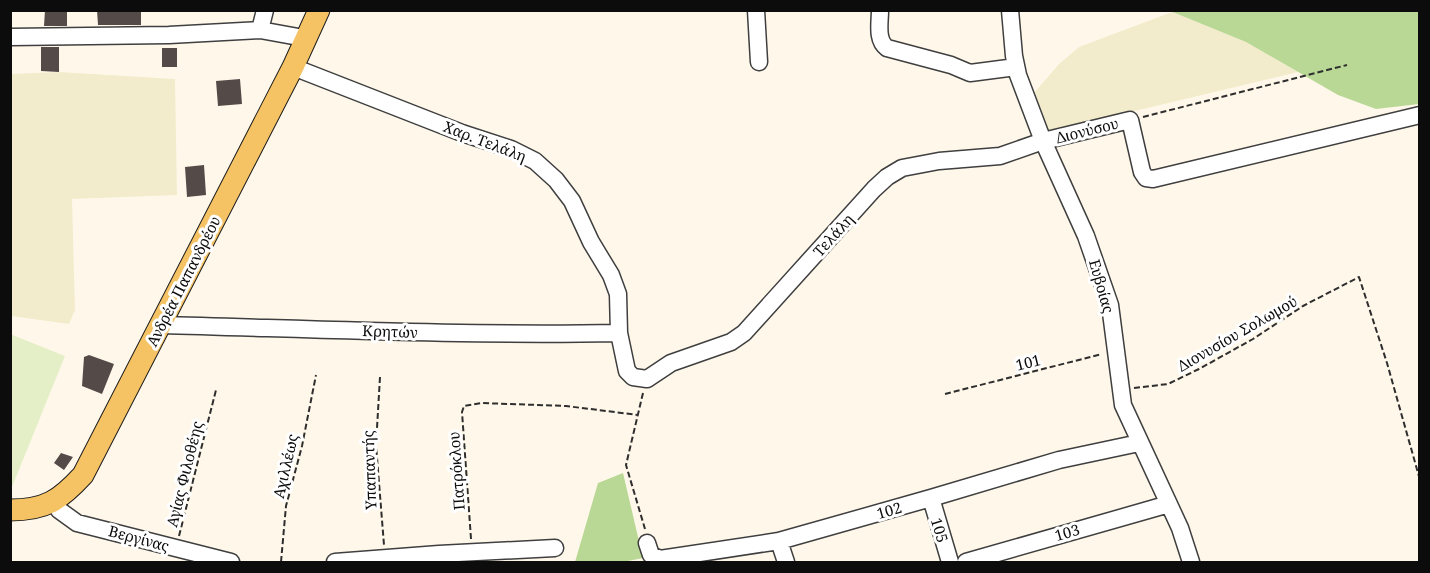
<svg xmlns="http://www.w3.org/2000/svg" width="1430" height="573" font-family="'Noto Serif',serif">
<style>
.farmland{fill:#f3eccc}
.forest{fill:#bad895}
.pitch{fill:#e5efc7}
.building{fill:#544b48}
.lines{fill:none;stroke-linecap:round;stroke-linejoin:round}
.minor-casing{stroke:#3f3f3f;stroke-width:19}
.major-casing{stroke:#1d1d1d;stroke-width:23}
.path{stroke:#2e2e2e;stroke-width:2;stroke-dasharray:6 3;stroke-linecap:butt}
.minor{stroke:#fff;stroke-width:16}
.major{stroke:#f5c264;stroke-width:21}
.labels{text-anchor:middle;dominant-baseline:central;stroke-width:6;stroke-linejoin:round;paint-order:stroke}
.street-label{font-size:15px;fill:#0c0c0c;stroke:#fff}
</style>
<rect width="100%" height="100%" fill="#fff8ea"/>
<path class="farmland" d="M1172,12L1246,42L1298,72L1047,132L1034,93L1059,64L1079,47Z
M59,72L175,79L177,195L72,199L75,310L69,324L11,316V74Z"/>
<path class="forest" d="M1170,11H1419V104L1376,109L1338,95L1246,42Z
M623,473L643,558L623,562H575L598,483Z"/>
<path class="pitch" d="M10,334L65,356L12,487L10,486Z"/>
<path class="building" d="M45,10H67V26H44Z
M97,10H141V25H98Z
M41,47H59V72L41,71Z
M162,48H177V67H162Z
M240,79L242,104L218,106L216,81Z
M204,165L206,195L187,197L185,167Z
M89,355L114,364L102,394L82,386L84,357Z
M61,453L73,457L64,470L54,463Z"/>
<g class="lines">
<g class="minor-casing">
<path id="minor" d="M756,10L759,62
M880,10C880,23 876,40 887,48L951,65L970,73L1016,67
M1010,10L1014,56L1018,75L1043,141L1086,236L1110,305L1123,405L1180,528L1191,562
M260,30L265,10
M10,37L169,35L260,30L304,38
M293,67L462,133L511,149L535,161L556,180L572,201L591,242L611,275L618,294L619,333L627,371L633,377L647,379L671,363L731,342L744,333L874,189L887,177L902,168L939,161L1000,156L1043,141L1130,120L1142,172L1146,178L1153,179L1420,115
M161,325C314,329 466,336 619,333
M931,498L950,562
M54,502L59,510L77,523L231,562
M779,541L786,562
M647,543L651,555L660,559L779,541L931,498L1059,460L1139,443
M335,562L439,554L555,548
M966,562L1169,504"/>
</g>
<g class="major-casing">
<path id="major" d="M10,510C46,510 60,500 83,475L293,67L319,10"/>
</g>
<path class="path" d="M1143,117L1347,65
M380,377L376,445L384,545
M1134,388L1168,384L1199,369L1253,339L1303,306L1359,277L1387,363L1420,480
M643,393L626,465L645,529
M945,394L1102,354
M179,536L216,390
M471,539L462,412L464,406L481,403L566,406L638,415
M281,562L286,506L302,446L316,375"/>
<use href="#minor" class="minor"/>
<use href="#major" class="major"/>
</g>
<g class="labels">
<g class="street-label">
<text transform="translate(1087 130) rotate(-14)">Διονύσου</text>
<text transform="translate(485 141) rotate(21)">Χαρ. Τελάλη</text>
<text transform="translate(833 235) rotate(-48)">Τελάλη</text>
<text transform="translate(183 281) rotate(-63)">Ανδρέα Παπανδρέου</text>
<text transform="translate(1102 286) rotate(74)">Ευβοίας</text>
<text transform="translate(390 331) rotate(2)">Κρητών</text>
<text transform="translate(1237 333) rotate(-30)">Διονυσίου Σολωμού</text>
<text transform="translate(1028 362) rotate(-14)">101</text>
<text transform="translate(285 466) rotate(-77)">Αχιλλέως</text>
<text transform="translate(369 470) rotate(-92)">Υπαπαντής</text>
<text transform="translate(456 471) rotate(-94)">Πατρόκλου</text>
<text transform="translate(184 474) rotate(-76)">Αγίας Φιλοθέης</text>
<text transform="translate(889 510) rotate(-16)">102</text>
<text transform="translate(940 530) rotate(73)">105</text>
<text transform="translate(1067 532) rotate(-16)">103</text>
<text transform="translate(139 538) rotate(15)">Βεργίνας</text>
</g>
</g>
<rect width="1430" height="573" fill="none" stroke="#0c0c0c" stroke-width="24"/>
</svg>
